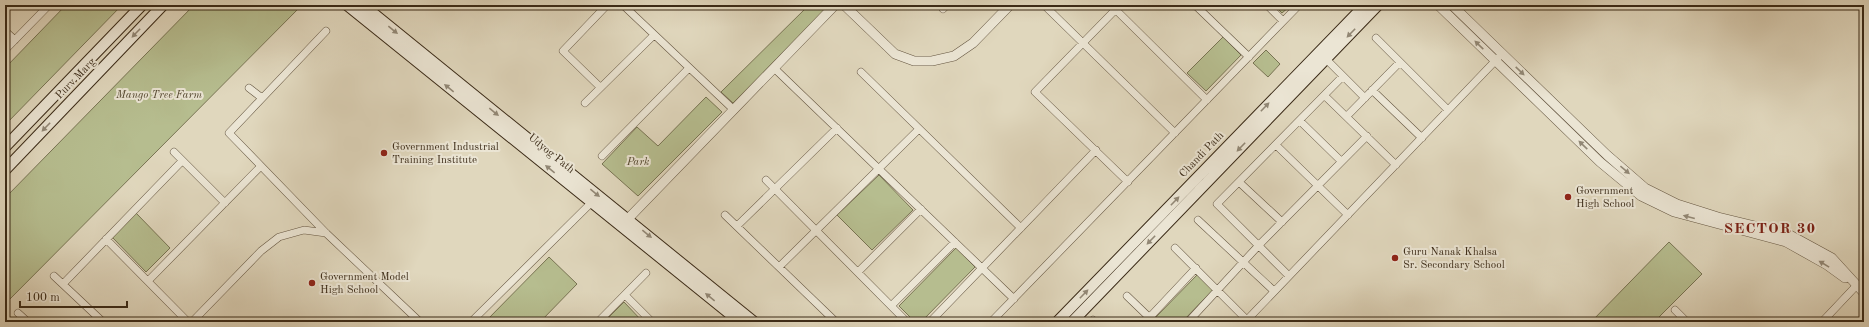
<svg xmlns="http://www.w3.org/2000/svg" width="1869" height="327" font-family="'Old Standard TT',serif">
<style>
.green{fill:#b6bd8f;stroke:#787453}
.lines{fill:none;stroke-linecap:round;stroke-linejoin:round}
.minor-casing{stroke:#645540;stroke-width:8}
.tertiary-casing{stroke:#645540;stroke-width:10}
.secondary-casing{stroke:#3a2a17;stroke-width:12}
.minor{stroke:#ebe5d4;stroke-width:7}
.tertiary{stroke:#ebe5d4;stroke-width:9}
.secondary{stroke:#ebe5d4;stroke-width:10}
.oneway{fill:#928876}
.poi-dot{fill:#8f2418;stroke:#ebe5d4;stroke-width:1.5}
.labels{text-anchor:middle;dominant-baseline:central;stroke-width:4;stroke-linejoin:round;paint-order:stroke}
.street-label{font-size:11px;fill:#3a2a17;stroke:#ebe5d4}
.park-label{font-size:11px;font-style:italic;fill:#53472f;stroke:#ebe5d4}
.poi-label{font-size:11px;fill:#3a2a17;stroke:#ebe5d4;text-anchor:start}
.district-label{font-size:15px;font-weight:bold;letter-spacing:1px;fill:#7a1f14;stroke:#ebe5d4}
</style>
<rect width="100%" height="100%" fill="#e0d7bd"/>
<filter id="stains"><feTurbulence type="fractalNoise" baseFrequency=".005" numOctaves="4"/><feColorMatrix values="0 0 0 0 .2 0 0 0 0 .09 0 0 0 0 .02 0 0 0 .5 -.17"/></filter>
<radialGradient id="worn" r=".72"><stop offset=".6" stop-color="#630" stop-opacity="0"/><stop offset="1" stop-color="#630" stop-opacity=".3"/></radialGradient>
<path class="green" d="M66,5H122L5,125V68Z
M194,5H302L5,304V198Z
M809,5H825L828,7L733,103L721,92Z
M1274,5H1287L1289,7L1282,13Z
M1223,37L1241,55L1206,91L1187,73Z
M1266,50L1280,64L1268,77L1253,63Z
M706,97L722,112L638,196L602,164L637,127L658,146Z
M879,175L913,210L872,250L837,215Z
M136,213L170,248L146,272L112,237Z
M1669,242L1702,274L1654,322H1591Z
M956,248L975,267L921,322H915L899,306Z
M549,257L577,284L540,322H485Z
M1197,275L1213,290L1182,322H1160L1155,318Z
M624,302L643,322H604Z"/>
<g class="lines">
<g class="minor-casing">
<path id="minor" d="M623,5L734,110
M1044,5L1175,133
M1120,5L1035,92L1128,182
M1195,5L1249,57
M1267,5L1283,21
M943,9L947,5
M1115,9L1207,100
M5,31L15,40
M326,31L229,133L326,233L420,322
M1376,38L1448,110
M5,50L49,5
M1326,59L1365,98
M774,68L1014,299
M861,72L1021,228
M600,87L563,51L607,5
M249,88L262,98
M1372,90L1422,138
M1325,96L1396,165
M585,103L654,35
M1347,116L1400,62
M1300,121L1341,161
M1276,145L1348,215
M174,152L225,203
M602,156L689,68
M766,180L907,322
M1239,182L1282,222
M725,215L836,322
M1198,220L1274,291
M737,226L837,128
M106,239L188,322
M1175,248L1247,320
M779,267L919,129
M858,272L921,209
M54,276L103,322
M1289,276L1217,204L1343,76
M148,281L261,166
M63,284L182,161
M625,295L652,322
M1127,296L1154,322
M891,306L955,242
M1675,310L1687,322
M18,313L28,322
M1149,318L1196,268
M1093,320L1095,322
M192,322L261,251L279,237L304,230L326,233
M471,322L592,202
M598,322L646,273
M930,322L1096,150
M991,322L1299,5
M1188,322L1259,245L1367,136
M1245,322L1498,58
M1822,322L1856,286"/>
</g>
<g class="tertiary-casing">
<path id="tertiary" d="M844,5L895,54L914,61H932L954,56L973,43L1010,5
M1438,5L1600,162L1641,196L1674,212L1786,242L1827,265L1845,278
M1452,5L1607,155L1645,188L1677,204L1718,217L1788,234L1832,258L1864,293
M623,224L835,5"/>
</g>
<g class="secondary-casing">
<path id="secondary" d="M347,5L740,322
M363,5L754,322
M5,147L142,5
M5,170L163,5
M1057,322L1365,5
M1072,322L1378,5"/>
</g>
<use href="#minor" class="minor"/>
<use href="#tertiary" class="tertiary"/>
<use href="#secondary" class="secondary"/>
</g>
<defs><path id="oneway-solid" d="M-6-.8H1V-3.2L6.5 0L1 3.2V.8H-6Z"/></defs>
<g class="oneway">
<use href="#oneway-solid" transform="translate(393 30) rotate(39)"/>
<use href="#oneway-solid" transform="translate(136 33) rotate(134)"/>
<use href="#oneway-solid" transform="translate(1351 33) rotate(134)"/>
<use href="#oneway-solid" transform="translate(1479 45) rotate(-136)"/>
<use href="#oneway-solid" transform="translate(1520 71) rotate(44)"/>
<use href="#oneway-solid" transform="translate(449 88) rotate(-141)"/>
<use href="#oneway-solid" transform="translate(1265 107) rotate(-46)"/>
<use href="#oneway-solid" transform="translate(494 112) rotate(39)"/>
<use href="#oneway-solid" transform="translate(46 127) rotate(134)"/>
<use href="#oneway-solid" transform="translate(1583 145) rotate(-136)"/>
<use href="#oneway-solid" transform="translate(1241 147) rotate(134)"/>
<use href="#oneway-solid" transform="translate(550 169) rotate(-141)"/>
<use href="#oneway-solid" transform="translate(1625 170) rotate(40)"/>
<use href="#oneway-solid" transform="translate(595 193) rotate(39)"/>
<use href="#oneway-solid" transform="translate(1175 201) rotate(-46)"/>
<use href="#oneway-solid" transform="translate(1689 217) rotate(-165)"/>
<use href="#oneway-solid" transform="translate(647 234) rotate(39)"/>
<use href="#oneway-solid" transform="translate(1151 240) rotate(134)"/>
<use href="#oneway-solid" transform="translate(1824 264) rotate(-149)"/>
<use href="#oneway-solid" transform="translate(1084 294) rotate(-46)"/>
<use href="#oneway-solid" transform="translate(710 297) rotate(-141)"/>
</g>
<g class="poi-dot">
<circle cx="384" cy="153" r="4"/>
<circle cx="1568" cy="197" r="4"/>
<circle cx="1395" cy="258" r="4"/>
<circle cx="312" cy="283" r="4"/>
</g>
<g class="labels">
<g class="street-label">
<text transform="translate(76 79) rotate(-46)">Purv Marg</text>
<text transform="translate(551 154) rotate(39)">Udyog Path</text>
<text transform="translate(1202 155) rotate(-46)">Chandi Path</text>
</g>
<g class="park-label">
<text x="159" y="95">Mango Tree Farm</text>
<text x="638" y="162">Park</text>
</g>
<g class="poi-label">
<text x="392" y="147">Government Industrial<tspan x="392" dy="13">Training Institute</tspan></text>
<text x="1576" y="191">Government<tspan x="1576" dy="13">High School</tspan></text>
<text x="1403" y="252">Guru Nanak Khalsa<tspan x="1403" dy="13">Sr. Secondary School</tspan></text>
<text x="320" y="277">Government Model<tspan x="320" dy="13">High School</tspan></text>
</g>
<g class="district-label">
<text x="1770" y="229">SECTOR 30</text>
</g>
</g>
<rect width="1869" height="327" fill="none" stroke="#e0d7bd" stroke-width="20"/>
<rect x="6" y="6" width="1857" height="315" fill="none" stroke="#3a2a17" stroke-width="2"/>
<rect x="10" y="10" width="1849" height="307" fill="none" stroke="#3a2a17"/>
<path d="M20 301v6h107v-6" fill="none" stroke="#3a2a17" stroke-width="2"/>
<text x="26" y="301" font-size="12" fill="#3a2a17" stroke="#ebe5d4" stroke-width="3" paint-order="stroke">100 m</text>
<rect width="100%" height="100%" filter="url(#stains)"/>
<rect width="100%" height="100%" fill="url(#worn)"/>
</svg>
